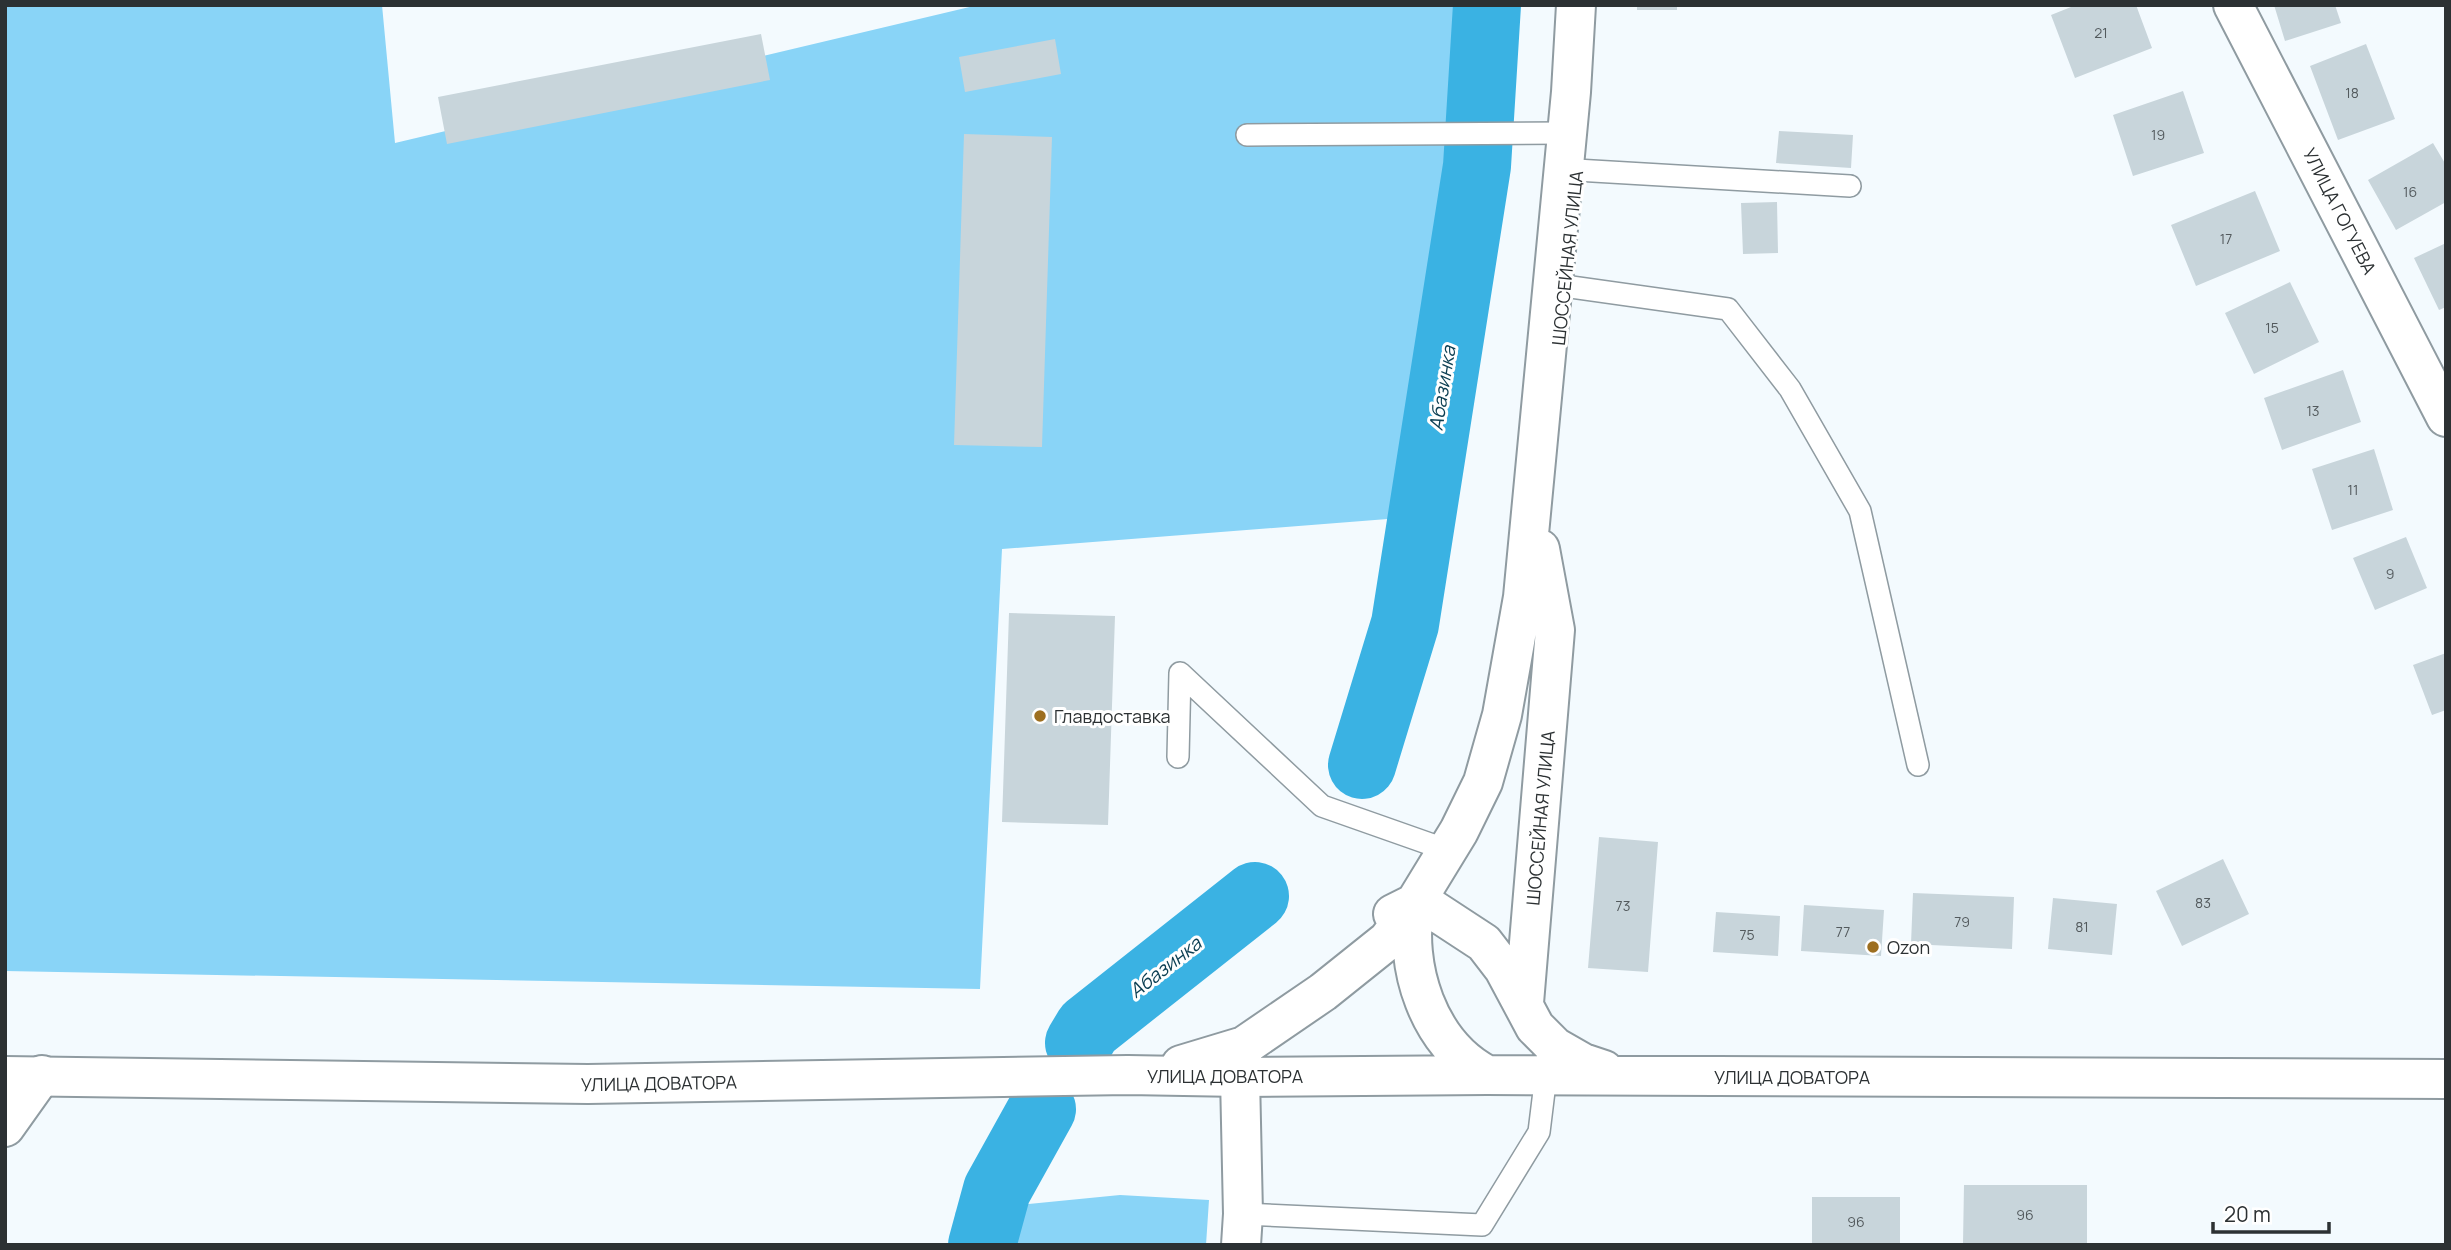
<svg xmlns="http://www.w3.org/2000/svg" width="2451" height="1250" font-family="Manrope,sans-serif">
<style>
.green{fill:#89d4f7}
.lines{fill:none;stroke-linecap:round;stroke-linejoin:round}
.river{stroke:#3ab2e3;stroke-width:68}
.building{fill:#c8d5db}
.lane-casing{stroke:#8f9ba1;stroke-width:24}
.street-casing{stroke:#8f9ba1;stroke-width:42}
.secondary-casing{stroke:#8f9ba1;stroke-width:42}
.lane{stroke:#fff;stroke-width:21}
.street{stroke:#fff;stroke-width:38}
.secondary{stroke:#fff;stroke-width:38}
.poi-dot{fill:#9d6f20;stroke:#fff;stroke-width:2.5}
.labels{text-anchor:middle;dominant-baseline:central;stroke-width:6;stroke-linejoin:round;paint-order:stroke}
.number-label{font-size:14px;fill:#535a5d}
.street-label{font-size:18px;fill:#2c3133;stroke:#fff}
.poi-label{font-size:18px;fill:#2c3133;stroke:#fff;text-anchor:start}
.water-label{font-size:19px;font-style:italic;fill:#0b3e52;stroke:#fff}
</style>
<rect width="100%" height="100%" fill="#f3fafe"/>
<path class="green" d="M5,5H382L395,143L978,5H1465L1413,517L1002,549L980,989L5,971Z
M1120,1195L1209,1200L1206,1245H950L956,1211Z"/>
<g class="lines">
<path class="river" d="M1362,765L1405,624L1477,166L1487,5
M1079,1043L1088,1028L1255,896
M982,1245L997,1190L1042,1109"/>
</g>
<path class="building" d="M1637,5H1677V10H1637Z
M2076,5H2136L2152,48L2075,78L2051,15Z
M2274,5H2335L2341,23L2285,41Z
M761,34L770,80L447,144L438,97Z
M1055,39L1061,74L965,92L959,57Z
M2366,44L2395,119L2338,140L2310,66Z
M2183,91L2204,153L2133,176L2113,115Z
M1779,131L1853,135L1851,168L1776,163Z
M964,134L1052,137L1042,447L954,445Z
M2433,143L2446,165V202L2396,230L2368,180Z
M2255,191L2280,251L2196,286L2171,225Z
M1777,202L1778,253L1743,254L1741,203Z
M2446,243V307L2439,310L2414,258Z
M2290,282L2319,342L2254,374L2225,313Z
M2343,370L2361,422L2282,450L2264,398Z
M2374,449L2393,510L2332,530L2312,469Z
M2406,537L2427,588L2375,610L2353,558Z
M1009,613L1115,616L1108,825L1002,822Z
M2446,653V710L2432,715L2413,665Z
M1599,837L1658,842L1648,972L1588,968Z
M2223,859L2249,914L2182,946L2156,891Z
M1913,893L2014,897L2012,949L1911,944Z
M2053,898L2117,904L2112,955L2048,949Z
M1804,905L1884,910L1881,956L1801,951Z
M1716,912L1780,916L1778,956L1713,952Z
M1964,1185H2087V1244L1963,1243Z
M1812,1197H1900V1245H1812Z"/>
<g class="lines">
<g class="lane-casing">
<path id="lane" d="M1247,135L1567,133
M1576,170L1850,186
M1564,286L1728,309L1790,389L1860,511L1918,765
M1178,757L1180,673L1322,806L1447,850
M1243,1214L1482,1225L1539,1132L1546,1075"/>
</g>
<g class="street-casing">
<path id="street" d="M2233,5L2446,417
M1240,1077L1243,1214L1241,1245
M5,1127L42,1075"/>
</g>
<g class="secondary-casing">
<path id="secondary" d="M1415,903C1403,966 1428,1044 1487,1075
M1393,914L1415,903L1429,907L1484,943L1504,969L1535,1027L1555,1047L1583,1063L1604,1070
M1524,1003L1555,630L1540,549
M1181,1065L1244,1046L1323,992L1388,940L1415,903L1459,831L1483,782L1502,715L1523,597L1571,92L1576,5
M5,1076L588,1084L1128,1075L1240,1077L1487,1075L2446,1079"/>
</g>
<use href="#lane" class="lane"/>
<use href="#street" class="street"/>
<use href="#secondary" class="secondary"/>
</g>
<g class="poi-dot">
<circle cx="1040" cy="716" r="7"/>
<circle cx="1873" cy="947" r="7"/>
</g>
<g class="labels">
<g class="number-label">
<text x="2101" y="32">21</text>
<text x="2352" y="92">18</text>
<text x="2158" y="134">19</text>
<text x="2410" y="191">16</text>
<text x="2226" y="238">17</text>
<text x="2272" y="327">15</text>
<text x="2313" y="410">13</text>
<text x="2353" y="489">11</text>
<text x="2390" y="573">9</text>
<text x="2203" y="902">83</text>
<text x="1623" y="905">73</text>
<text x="1962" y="921">79</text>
<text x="2082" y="926">81</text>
<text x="1843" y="931">77</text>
<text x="1747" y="934">75</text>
<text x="2025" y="1214">96</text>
<text x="1856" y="1221">96</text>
</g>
<g class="street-label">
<text transform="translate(2340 211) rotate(63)">УЛИЦА ГОГУЕВА</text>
<text transform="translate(1567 258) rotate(-84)">ШОССЕЙНАЯ УЛИЦА</text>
<text transform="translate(1540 818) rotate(-85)">ШОССЕЙНАЯ УЛИЦА</text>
<text x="1225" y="1076">УЛИЦА ДОВАТОРА</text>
<text x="1792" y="1077">УЛИЦА ДОВАТОРА</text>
<text transform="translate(659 1083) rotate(-1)">УЛИЦА ДОВАТОРА</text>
</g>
<g class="poi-label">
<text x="1054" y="716">Главдоставка</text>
<text x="1887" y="947">Ozon</text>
</g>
<g class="water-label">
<text transform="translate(1442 388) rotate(-81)">Абазинка</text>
<text transform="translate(1165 967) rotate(-38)">Абазинка</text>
</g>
</g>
<rect width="2451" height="1250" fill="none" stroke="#2c3133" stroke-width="14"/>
<path d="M2213 1222v10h116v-10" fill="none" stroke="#2c3133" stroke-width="3.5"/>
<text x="2224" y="1222" font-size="21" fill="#2c3133" stroke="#ffffff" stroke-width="5" paint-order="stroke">20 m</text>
</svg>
